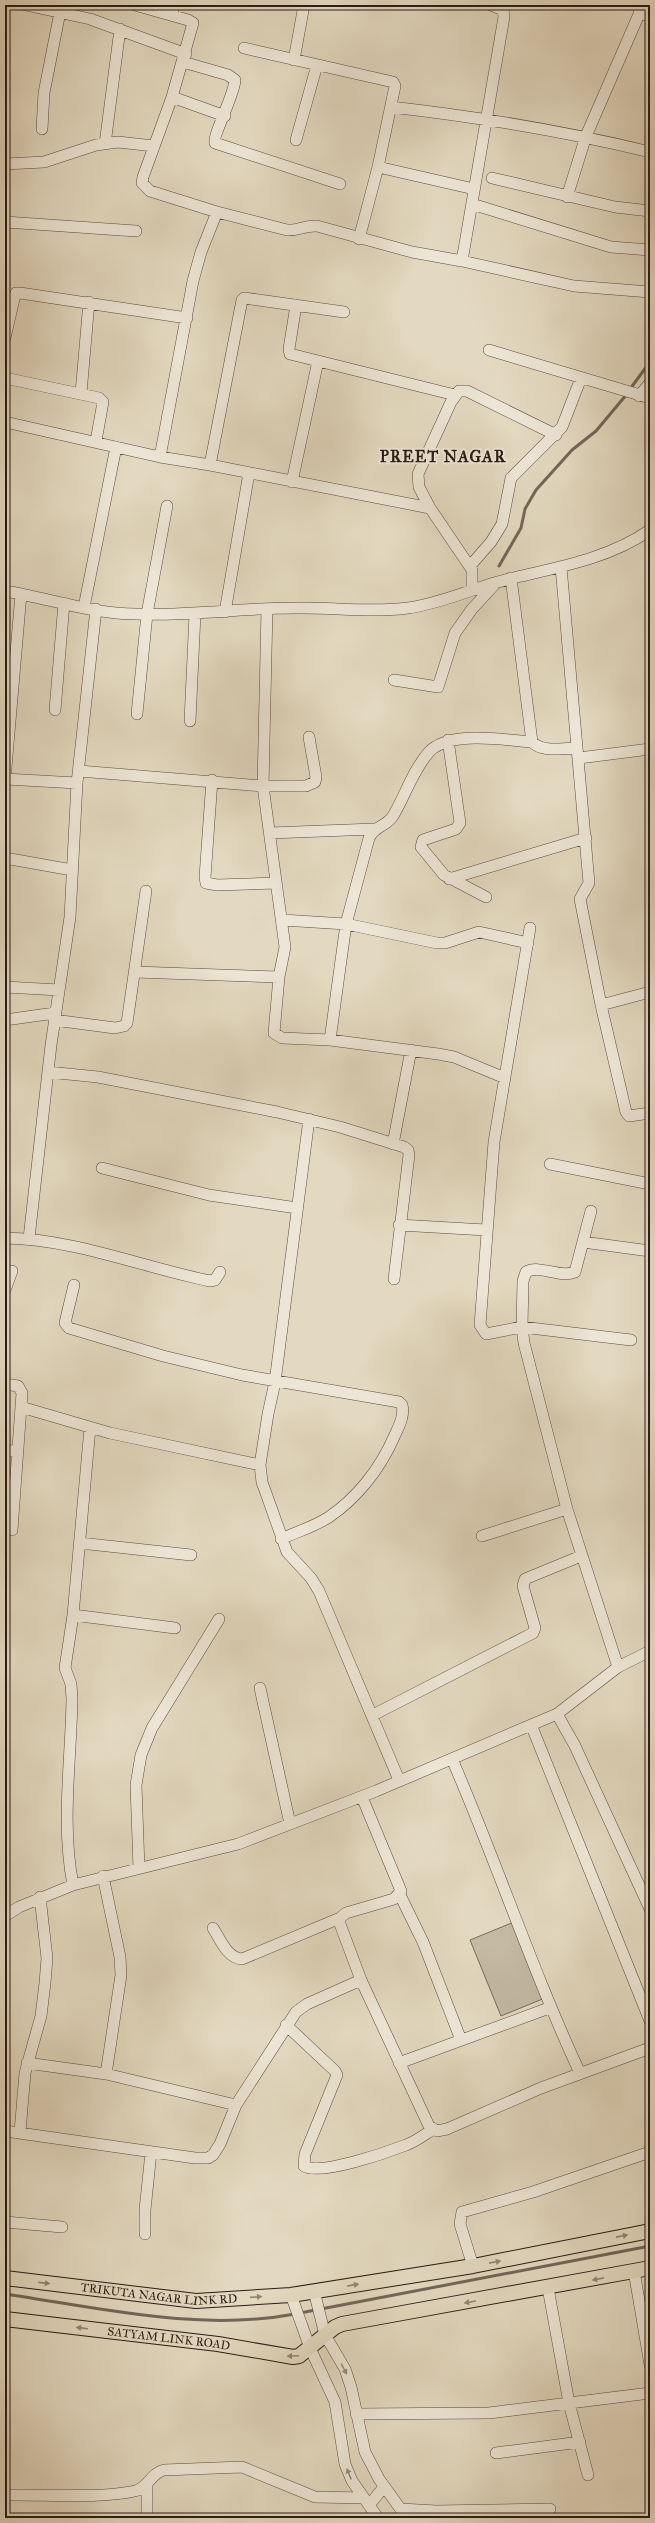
<svg xmlns="http://www.w3.org/2000/svg" width="655" height="2523" font-family="'IM FELL Great Primer',serif">
<style>
.green{fill:#c4b9a3;stroke:#776a5c}
.lines{fill:none;stroke-linecap:round;stroke-linejoin:round}
.stream{stroke:#736659;stroke-width:3}
.minor-casing{stroke:#584a40;stroke-width:12}
.major-casing{stroke:#2a1b15;stroke-width:16}
.minor{stroke:#ede6d6;stroke-width:11}
.major{stroke:#e3d9c0;stroke-width:14}
.oneway{fill:#908473}
.oneway2{fill:#958b7f}
.labels{text-anchor:middle;dominant-baseline:central;stroke-width:4;stroke-linejoin:round;paint-order:stroke}
.street-label{font-size:12px;fill:#2a1b15;stroke:#ede6d6}
.district-label{font-size:16px;font-weight:bold;letter-spacing:1px;fill:#2a1b15;stroke:#ede6d6}
</style>
<rect width="100%" height="100%" fill="#e3d9c0"/>
<filter id="stains"><feTurbulence type="fractalNoise" baseFrequency=".005" numOctaves="4"/><feColorMatrix values="0 0 0 0 .2 0 0 0 0 .09 0 0 0 0 .02 0 0 0 .5 -.17"/></filter>
<radialGradient id="worn" r=".72"><stop offset=".6" stop-color="#630" stop-opacity="0"/><stop offset="1" stop-color="#630" stop-opacity=".3"/></radialGradient>
<path class="green" d="M514,1922L545,1998L501,2016L470,1940Z"/>
<g class="lines">
<path class="stream" d="M630,389L650,362
M499,566L521,528L525,509L536,490L572,450L596,431L627,394
M5,2294C100,2308 200,2332 295,2314
M300,2313L650,2246"/>
<g class="minor-casing">
<path id="minor" d="M26,5L90,19L186,54
M135,5L188,20L193,23L172,97L143,177L142,183L150,191L217,212L287,230C298,231 306,225 317,226L412,252L462,261L574,286L650,292
M639,13L650,16
M172,15L174,5
M244,48L393,82L395,86L378,167L359,239
M294,60L304,5
M183,62L228,75L235,80C235,93 212,137 215,143L340,184
M172,97L225,116
M391,107C479,117 564,131 650,152
M42,129L44,93L60,12
M296,140L317,65
M105,144L120,29
M5,164L44,162L96,145L118,142L154,146
M378,167L474,189
M492,178L615,207L650,211
M567,197L586,136L643,5
M472,204L611,247L650,250
M5,222L136,231
M462,261L504,17L503,10L491,5
M296,305L289,349L290,354L455,395
M5,338L14,299L16,293H20L187,318
M489,350L650,398
M5,378L99,398L103,402L96,441
M81,393L89,302
M639,396L650,383
M5,422L160,457L210,465L430,508
M160,457L193,281L201,252L217,212
M210,465L242,300L244,298L344,312
M292,482L318,361
M470,566L491,542L502,524L511,478L562,427L581,378
M561,567L589,883L580,899L601,1005L626,1112L629,1116L650,1113
M511,578L532,742C543,753 563,748 577,748
M472,590V570L430,508L419,487L418,474L451,402L459,391H467L556,435
M5,591C48,598 92,614 136,614C189,616 242,608 295,608C332,607 371,613 408,608C444,603 478,586 513,578C560,567 610,558 650,530
M84,607L116,447
M267,609L263,786L285,947L279,977L274,1033L282,1038L330,1040L438,1054L454,1057L505,1078
M225,612L249,473
M394,680L438,687L455,633L472,609L496,583
M55,710L64,603
M137,714L147,614L167,506
M190,721L195,614
M448,740L460,823L456,829L423,840L421,847L444,875L486,897
M579,758L650,749
M79,771L263,786H306L315,782L316,777L309,737
M5,779L21,594
M5,779L77,783
M212,780L205,877L206,883L217,885L275,883
M270,833L374,829
M5,858L72,870
M449,879L586,838
M282,920L346,924L437,943H445L479,932L528,943
M530,928L494,1142L480,1325L486,1334L522,1327L631,1340
M135,972L279,977
M5,987L59,990
M601,1005L650,992
M5,1020L55,1013
M54,1020L115,1028L124,1026L127,1023L146,891
M330,1040L346,924L369,838C375,825 386,827 393,816C405,796 413,770 429,752C449,730 505,740 532,742
M48,1072L98,1077L277,1112L340,1127L404,1147L408,1150L409,1155L394,1279
M309,1119L275,1382L268,1414L260,1465L262,1482L287,1552L311,1578L319,1591L399,1780
M393,1144L411,1050
M550,1164L650,1184
M102,1168L209,1195L297,1208
M591,1211L575,1272C560,1279 540,1264 526,1272L523,1281L522,1327L524,1343L567,1509L618,1667
M399,1225L486,1230
M5,1238C74,1239 142,1267 210,1281L215,1280L220,1272
M29,1238L51,1045L70,917L77,783L96,609
M583,1242L650,1251
M74,1285L65,1323L69,1328L163,1356L242,1375L399,1402L402,1405C405,1416 398,1428 394,1437C380,1469 357,1498 329,1517C314,1527 296,1532 281,1539
M5,1290L12,1271
M5,1384L18,1386L22,1393L12,1530
M21,1407L110,1433L260,1465
M5,1450L18,1452
M482,1536L567,1509
M80,1543L191,1555
M73,1615L175,1628
M260,1688L290,1824
M557,1714L575,1746L650,1909
M373,1715L533,1633L535,1628L523,1586L525,1579L581,1556
M532,1727L650,2021
M452,1759C497,1863 532,1970 580,2073
M362,1797L401,1891L394,1899L346,1913L340,1918V1924L361,1980L429,2126L437,2131L447,2129L541,2088L650,2048
M139,1868L136,1785L141,1755L152,1728L219,1619
M103,1876L120,1957L121,1975L106,2074
M73,1885C61,1824 71,1761 72,1699L71,1684L65,1668L73,1615L90,1428
M400,1895L423,1942L461,2040
M5,1916L19,1907L73,1885L238,1844L376,1791L557,1714L618,1667L650,1651
M213,1928C220,1939 227,1958 242,1959L340,1918
M286,2025L335,2071L337,2075L305,2154L304,2166C320,2176 388,2152 406,2145C415,2142 424,2135 432,2130
M27,2063L106,2074L236,2105
M399,2063L549,2008
M5,2131L195,2158H208L213,2155L220,2144L236,2105L296,2012L307,2004L361,1980
M20,2132L25,2073L41,2016L45,1983L47,1958L40,1897
M5,2222L62,2227
M145,2234V2210L151,2152
M473,2266L460,2224L462,2212L533,2192L650,2152
M634,2271L650,2365
M548,2288L569,2403L588,2475
M314,2291L325,2335L345,2369L351,2387L365,2452L379,2479L407,2518
M291,2295L310,2348L335,2402L345,2464L352,2481L378,2518
M356,2414L489,2413L650,2393
M496,2453L580,2442
M147,2485V2518
M5,2495C43,2494 99,2499 135,2491C148,2488 151,2473 164,2470L242,2467L315,2497L364,2498
M369,2505L384,2487
M401,2509L436,2511L550,2509"/>
</g>
<g class="major-casing">
<g id="major">
<path id="s1" d="M5,2278L196,2301L291,2295L473,2266L650,2231"/>
<path id="s2" d="M5,2319L218,2344L293,2357L299,2356L335,2327L342,2324L650,2268"/>
</g>
</g>
<use href="#minor" class="minor"/>
<use href="#major" class="major"/>
</g>
<defs><path id="oneway-solid" d="M-6-.8H1V-3.2L6.5 0L1 3.2V.8H-6Z"/></defs>
<g class="oneway">
<use href="#oneway-solid" transform="translate(622 2236) rotate(-11)"/>
<use href="#oneway-solid" transform="translate(495 2262) rotate(-11)"/>
<use href="#oneway-solid" transform="translate(598 2279) rotate(169)"/>
<use href="#oneway-solid" transform="translate(44 2283) rotate(7)"/>
<use href="#oneway-solid" transform="translate(353 2285) rotate(-9)"/>
<use href="#oneway-solid" transform="translate(256 2297) rotate(-4)"/>
<use href="#oneway-solid" transform="translate(470 2302) rotate(170)"/>
<use href="#oneway-solid" transform="translate(82 2328) rotate(-173)"/>
<use href="#oneway-solid" transform="translate(293 2356) rotate(177)"/>
</g>
<g class="oneway2">
<use href="#oneway-solid" transform="translate(344 2369) rotate(62)"/>
<use href="#oneway-solid" transform="translate(349 2474) rotate(-112)"/>
</g>
<g class="labels">
<g class="street-label">
<text stroke="none"><textPath href="#s1" startOffset="155">TRIKUTA NAGAR LINK RD</textPath></text>
<text stroke="none"><textPath href="#s2" startOffset="165">SATYAM LINK ROAD</textPath></text>
</g>
<g class="district-label">
<text x="443" y="456">PREET NAGAR</text>
</g>
</g>
<rect width="655" height="2523" fill="none" stroke="#e3d9c0" stroke-width="20"/>
<rect x="6" y="6" width="643" height="2511" fill="none" stroke="#2a1b15" stroke-width="2"/>
<rect x="10" y="10" width="635" height="2503" fill="none" stroke="#2a1b15"/>
<rect width="100%" height="100%" filter="url(#stains)"/>
<rect width="100%" height="100%" fill="url(#worn)"/>
</svg>
